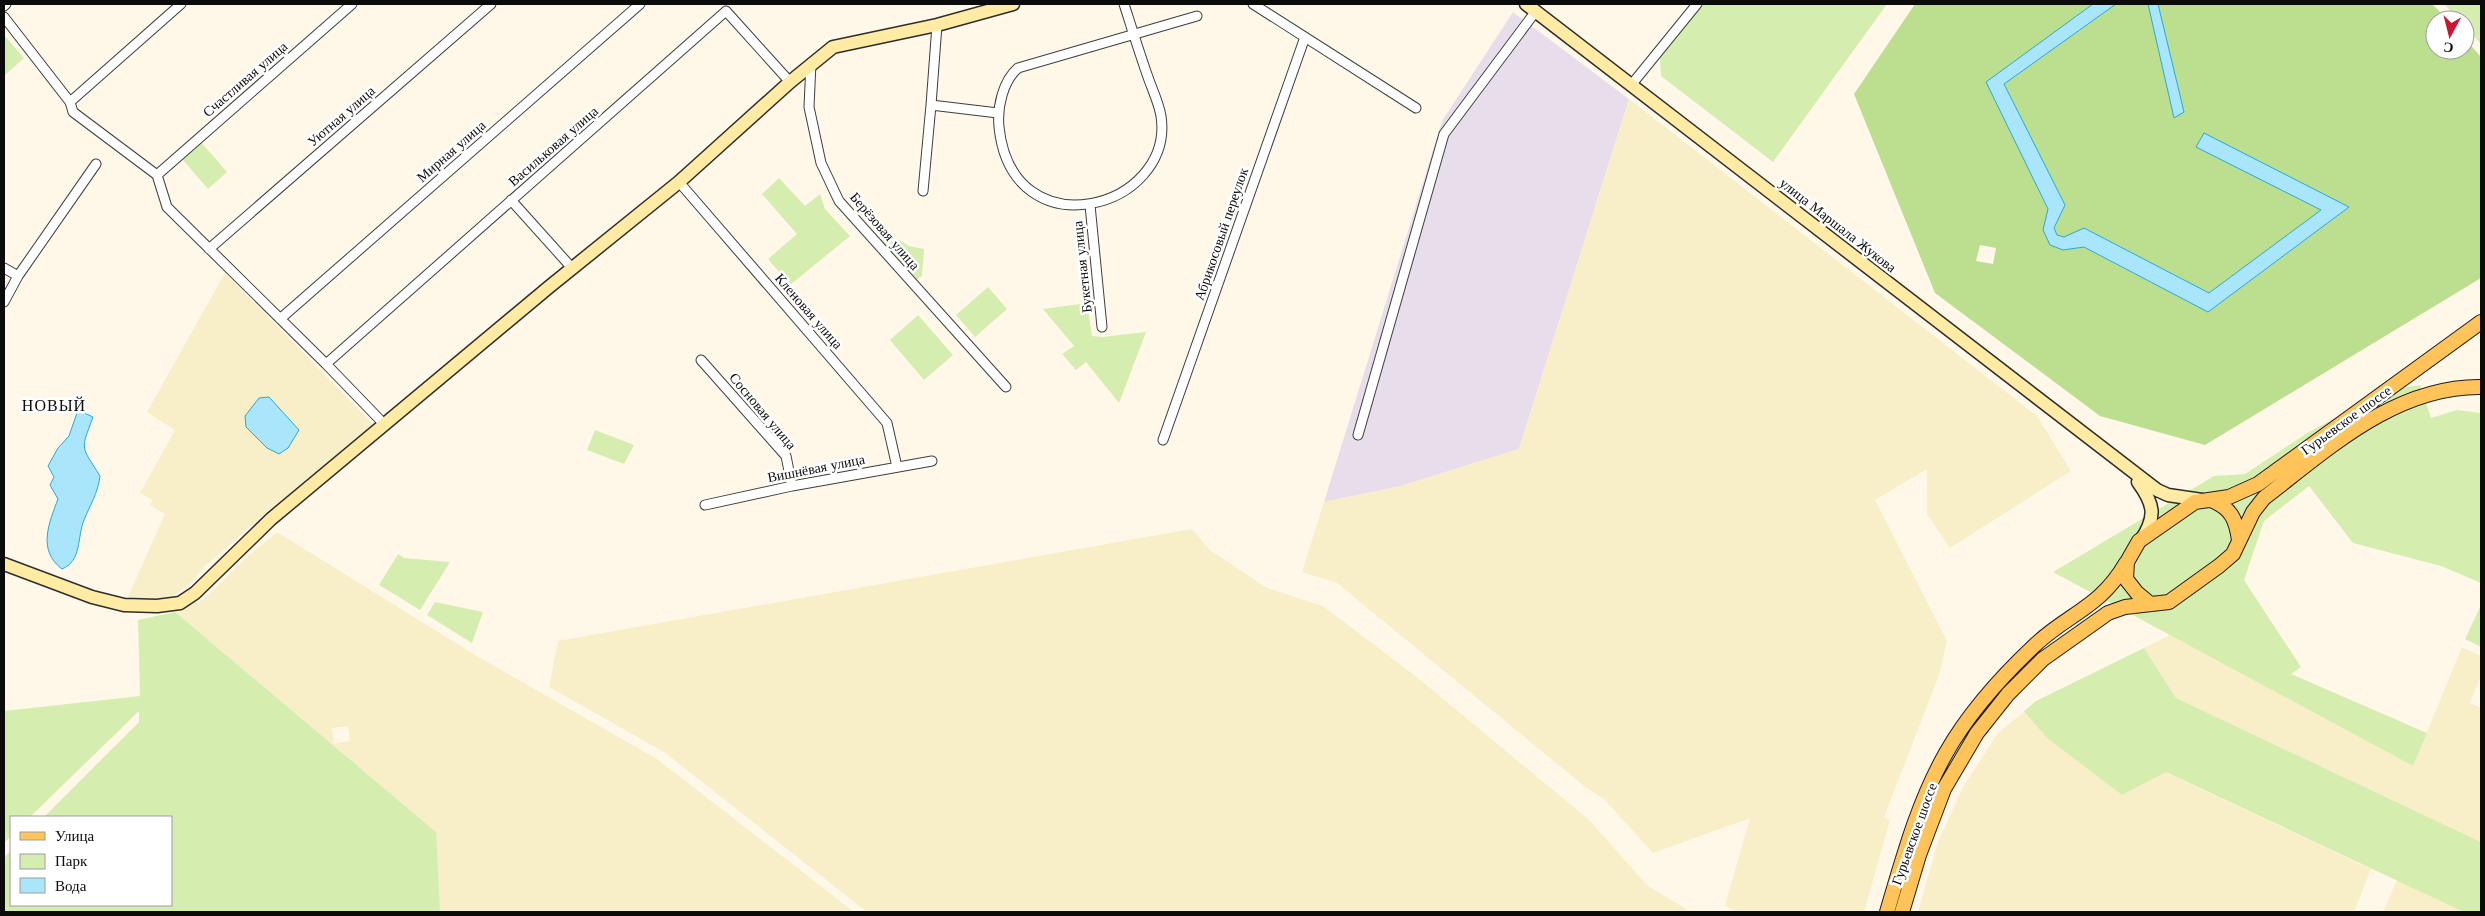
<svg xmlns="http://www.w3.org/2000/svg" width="2485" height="916" font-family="'Libre Baskerville',serif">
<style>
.industrial{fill:#e8deeb}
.farmland{fill:#f8eec7;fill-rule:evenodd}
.green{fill:#d6edb0}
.forest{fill:#bbdf8e;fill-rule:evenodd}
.water{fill:#a9e6fc;stroke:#29a7d9}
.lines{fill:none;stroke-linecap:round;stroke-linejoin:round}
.street-casing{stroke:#3e3e3e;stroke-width:11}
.secondary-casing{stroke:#2d2d2d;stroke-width:15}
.primary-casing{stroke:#1c1c1c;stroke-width:16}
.street{stroke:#fff;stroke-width:9}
.secondary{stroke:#ffeba4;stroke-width:12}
.primary{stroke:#ffc459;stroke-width:14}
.labels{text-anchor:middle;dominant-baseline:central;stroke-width:5;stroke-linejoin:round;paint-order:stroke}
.street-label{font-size:14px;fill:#0b0b0b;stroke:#fff}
.quarter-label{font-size:16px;letter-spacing:1px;fill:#0b0b0b;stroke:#fff}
</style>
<rect width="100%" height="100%" fill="#fff8e9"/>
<path class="industrial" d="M1513,12L1629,99L1519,449L1401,486L1324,502L1442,121Z"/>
<path class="farmland" d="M1629,99L2037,416L2071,471L1950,548L1927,514V469L1875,500L1947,641L1939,675L1884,817L1890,820L1864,912H1738L1725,906L1750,818L1653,853L1604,799L1584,786L1337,583L1302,572L1324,502L1401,486L1519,449Z
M225,273L373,424L268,511L205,566L192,582L175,595L145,601L127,599L165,514L150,505L153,500L140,493L175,430L147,412Z
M1192,529L1210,550L1267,588L1323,606L1418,678L1589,820L1648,886L1691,912H867L664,752L549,687L558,641Z
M277,532L480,658L657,759L854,912H440L435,831L175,612L204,599L246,558ZM348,726L350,741L334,744L332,728Z
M2170,635L2413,766L2462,647L2481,656V675L2470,703L2481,708V842L2176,698L2144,648Z
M2025,711L2047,738L2122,795L2165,772L2371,869L2354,912H1918L1938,842L1963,787L1998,733Z
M2397,880L2464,912H2383Z"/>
<path class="green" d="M1703,4H1887L1773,162L1661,76L1660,57Z
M2444,4H2481V44L2465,26V20H2459Z
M4,35L24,58L4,76Z
M201,142L227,172L208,189L182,159Z
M779,178L805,206L820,194L825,209L850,236L790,285L768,259L797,234L762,194Z
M886,232L909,246L924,249L922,276L916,280L881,240Z
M988,287L1007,309L975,337L956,315Z
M1087,303L1092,336L1102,337L1146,332L1119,403L1086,362L1076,370L1062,354L1074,346L1043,309Z
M918,315L953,355L924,380L890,340Z
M2420,385L2431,418L2457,410L2481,413V583L2441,566L2353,543L2309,486L2264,521L2244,580L2301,667L2291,674L2427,733L2413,766L2053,572L2214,476L2245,474L2309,432L2388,390Z
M595,430L634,445L624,464L587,450Z
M398,554L404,558L450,562L420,610L379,585Z
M435,602L483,612L472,643L427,615Z
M2481,605V647L2465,639Z
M175,612L436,832L440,912H4V858L11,850V905H171V817H44L139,722V711L30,817H11V836L4,843V711L140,696L138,620Z
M2144,648L2176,698L2481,842V912H2464L2166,772L2122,795L2047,738L2024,711L2036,701Z"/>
<path class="forest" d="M1915,4H2093L1987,82L2048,210L2043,230L2063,250L2084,247L2208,312L2349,207L2197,147L2321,210L2209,293L2084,228L2064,238L2057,235L2054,228L2065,205L2004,84L2116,4H2148L2174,118L2184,112L2158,4H2432L2448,20H2435V50H2465V39L2481,57V278L2205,445L2100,416L1935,293L1854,94ZM1980,245L1996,248L1993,264L1976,261Z"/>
<path class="water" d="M2093,4H2116L2004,84L2065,205L2054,228L2057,235L2064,237L2084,228L2209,293L2321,210L2196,147L2204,133L2349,207L2208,312L2084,247L2063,250L2050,245L2043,230L2048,209L1986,82Z
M2148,4H2158L2184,112L2174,118Z
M269,397L299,430L288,448L279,454L267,448L246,427L245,416L259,398Z
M78,410L93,417C80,452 81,445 100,476C98,493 90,505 84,520C77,537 82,561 62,569C37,550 49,523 58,499L50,485L54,477L48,466L58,448L69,436Z"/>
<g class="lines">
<g class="street-casing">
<path id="street" d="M1124,4C1132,29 1140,55 1149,80C1153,91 1159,104 1161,116C1175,209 1012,253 999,127C997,107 1003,81 1018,68L1197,16
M1253,4L1416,108
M4,6L6,4
M4,17L70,102L73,112L157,175L167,207L326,364L384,424
M937,25L931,105L998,113
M811,63L809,107L821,163L839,201L1006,387
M1632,84L1697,4
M70,102L181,4
M157,175L352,4
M679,182L887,423L897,467
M923,191L931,105
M511,200L572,268
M1090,205L1102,327
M209,249L491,4
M4,268L18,276
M4,302L18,276L96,164
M280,319L640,4
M701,360L786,456L792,486
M326,364L726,11L790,82
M1358,435L1444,134L1536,11
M1163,440L1305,37
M705,505L792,486L932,461"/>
</g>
<g class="secondary-casing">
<path id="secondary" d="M1526,4L2157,490L2168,495L2202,500
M2138,482C2154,504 2157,516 2141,540
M4,564L92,597L124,605L157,606L180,603L195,593L271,519L549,287L679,182L790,82L833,47L937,25L1013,4"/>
</g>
<g class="primary-casing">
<path id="primary" d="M2211,500C2231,508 2236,519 2239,540
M2149,603L2137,593L2126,579L2127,562L2139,541L2195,502L2229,497L2258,484L2481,322
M1887,912C1903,858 1918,802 1946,753C1969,712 2001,677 2035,645C2069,613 2100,608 2126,563
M1902,912L1919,855L1944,789L1977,733L2008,694L2043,659L2108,613L2125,607L2169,602L2219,566L2233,554L2253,512L2264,498C2328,449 2395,386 2481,387"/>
</g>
<use href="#street" class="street"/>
<use href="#secondary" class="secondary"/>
<use href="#primary" class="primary"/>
</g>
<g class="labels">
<g class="street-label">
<text transform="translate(245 79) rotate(-41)">Счастливая улица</text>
<text transform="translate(341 116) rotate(-41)">Уютная улица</text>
<text transform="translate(553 146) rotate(-41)">Васильковая улица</text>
<text transform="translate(451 151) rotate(-41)">Мирная улица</text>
<text transform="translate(1838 225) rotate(38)">улица Маршала Жукова</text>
<text transform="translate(885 231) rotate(49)">Берёзовая улица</text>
<text transform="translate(1221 234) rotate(-71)">Абрикосовый переулок</text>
<text transform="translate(1082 267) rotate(-96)">Букетная улица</text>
<text transform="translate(809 311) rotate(49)">Кленовая улица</text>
<text transform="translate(763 411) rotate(50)">Сосновая улица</text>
<text transform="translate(2346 420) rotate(-36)">Гурьевское шоссе</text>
<text transform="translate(816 468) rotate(-11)">Вишнёвая улица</text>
<text transform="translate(1914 834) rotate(-70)">Гурьевское шоссе</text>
</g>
<g class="quarter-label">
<text x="54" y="405">НОВЫЙ</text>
</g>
</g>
<rect width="2485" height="916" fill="none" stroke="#0b0b0b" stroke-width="10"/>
<rect x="10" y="816" width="162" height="90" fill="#ffffff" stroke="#9d9d9d"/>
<rect x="20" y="832" width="25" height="8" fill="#ffc459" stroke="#9d9d9d"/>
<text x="55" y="841" font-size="15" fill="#0b0b0b">Улица</text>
<rect x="20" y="854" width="25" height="15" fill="#d6edb0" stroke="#9d9d9d"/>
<text x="55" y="866" font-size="15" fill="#0b0b0b">Парк</text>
<rect x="20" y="878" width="25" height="15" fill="#a9e6fc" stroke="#9d9d9d"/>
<text x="55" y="891" font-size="15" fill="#0b0b0b">Вода</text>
<g transform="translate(2450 35) rotate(187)"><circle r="24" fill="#ffffff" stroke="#9d9d9d"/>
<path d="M0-4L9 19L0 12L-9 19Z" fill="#c71734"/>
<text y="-8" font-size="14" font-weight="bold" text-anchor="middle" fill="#0b0b0b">С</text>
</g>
</svg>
